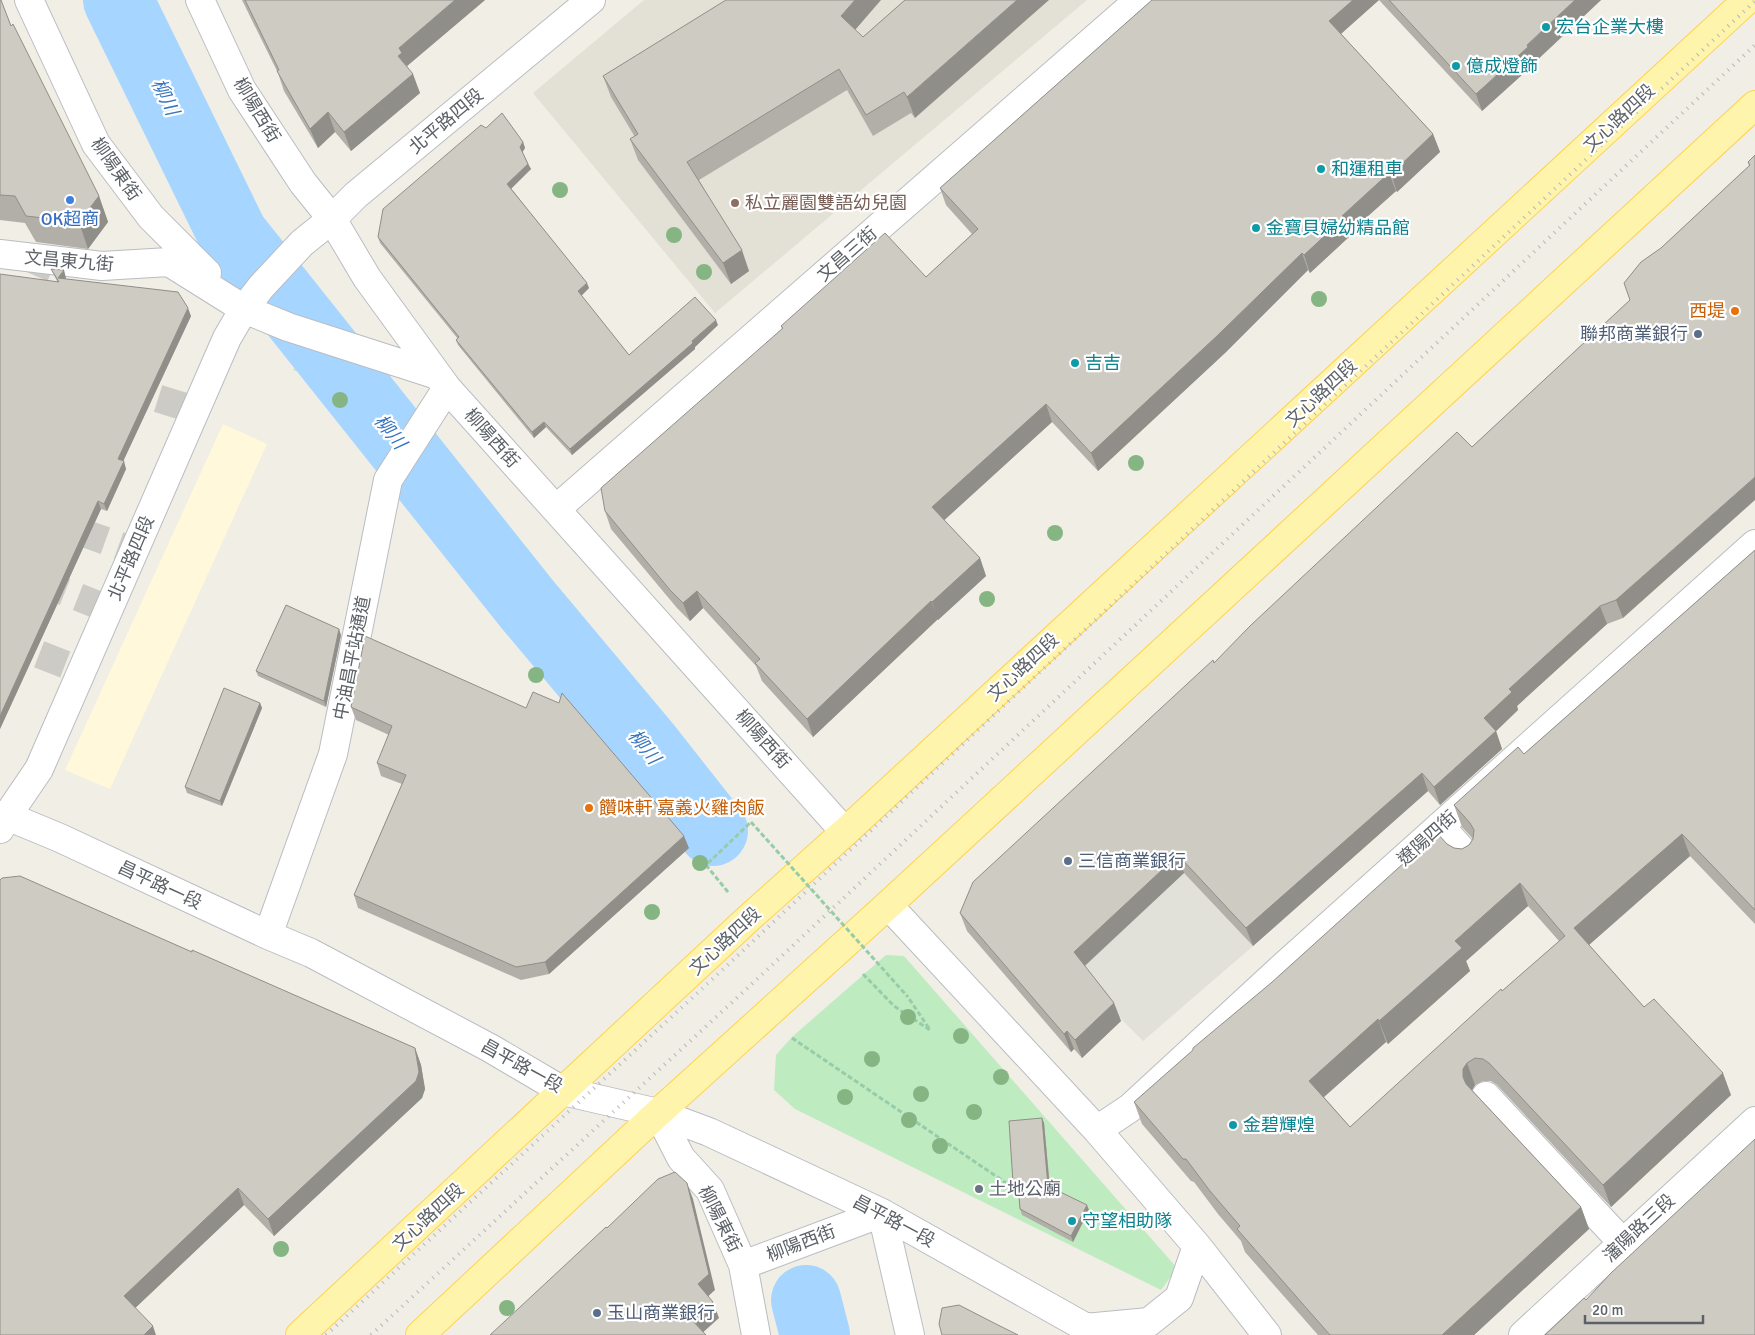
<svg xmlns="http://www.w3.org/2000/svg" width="1755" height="1335" font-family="Signika,'Noto Sans TC',sans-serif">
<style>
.commercial{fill:#fff8db}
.industrial{fill:#e1e0d9}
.education{fill:#e3e0d5}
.green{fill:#bfebc0}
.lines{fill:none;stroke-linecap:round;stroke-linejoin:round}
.river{stroke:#a6d6ff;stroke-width:70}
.minor-tunnel{stroke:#cccbc6;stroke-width:28;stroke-dasharray:28 14;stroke-linecap:butt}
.minor-casing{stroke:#b9bdc2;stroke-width:30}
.major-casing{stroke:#ffd24f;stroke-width:30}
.path{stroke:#96cca8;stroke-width:3;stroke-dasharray:5 2.5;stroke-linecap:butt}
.minor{stroke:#fff;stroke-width:28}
.major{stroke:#fff4ab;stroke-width:28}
.rail{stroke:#b6b7b8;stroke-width:4;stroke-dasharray:1 6;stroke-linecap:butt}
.path-bridge{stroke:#96cca8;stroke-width:3;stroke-dasharray:5 2.5;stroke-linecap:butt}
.tree{fill:#85b583}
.wall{fill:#b1afa8;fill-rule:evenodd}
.shaded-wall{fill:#908e88}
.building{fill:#cecbc3;stroke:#908e88;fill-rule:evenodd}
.culture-dot{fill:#0f9aa8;stroke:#fff;stroke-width:2}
.shop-dot{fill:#3f7fe0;stroke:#fff;stroke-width:2}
.education-dot{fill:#8d6e63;stroke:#fff;stroke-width:2}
.food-dot{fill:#e8710a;stroke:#fff;stroke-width:2}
.service-dot{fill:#5c6f8a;stroke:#fff;stroke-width:2}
.worship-dot{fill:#6b7280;stroke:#fff;stroke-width:2}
.labels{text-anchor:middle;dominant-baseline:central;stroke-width:4.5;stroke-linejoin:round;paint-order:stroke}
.culture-label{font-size:18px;fill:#0d838f;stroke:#fff;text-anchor:start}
.street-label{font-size:18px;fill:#5c6167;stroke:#fff}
.education-label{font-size:18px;fill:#785e54;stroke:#fff;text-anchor:start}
.shop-label{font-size:18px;fill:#366cbe;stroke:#fff}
.food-label{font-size:18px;fill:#c56008;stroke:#fff;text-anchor:end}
.service-label{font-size:18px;fill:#4e5e75;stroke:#fff;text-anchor:start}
.worship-label{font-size:18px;fill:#5b616d;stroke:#fff;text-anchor:start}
.water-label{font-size:19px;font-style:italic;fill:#3775bd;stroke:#fff}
</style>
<rect width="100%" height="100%" fill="#f1eee5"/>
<path class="commercial" d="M223,424L267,444L110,789L65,770Z"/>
<path class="industrial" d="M1184,873L1253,946L1143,1041L1114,1012L1080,970Z"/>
<path class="education" d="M644,0H1087L715,313L533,93Z"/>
<path class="green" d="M323,334L378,395L293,370Z
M886,955L904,956L1177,1268L1161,1290L795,1109L774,1090L776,1055L792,1037Z"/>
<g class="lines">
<path class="river" d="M118,0L233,235L527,604L646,746L713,831
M806,1300L815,1335"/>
<path class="minor-tunnel" d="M0,352L42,259
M118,386L195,410
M0,503L134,551
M0,566L108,609
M0,639L82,671"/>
<g class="minor-casing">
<path id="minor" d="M29,0L96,144L151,217L207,273
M200,0L242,90L303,183L332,219L367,278L447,388L845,832
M0,254L102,266L169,262L244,309L288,327L437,375
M556,509L1139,0
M0,815L7,816L60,838L268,935L311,953L490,1048L563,1091L658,1113L709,1132L882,1213L1099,1335
M1440,826L1467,856
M0,829L7,816L39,769L227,338L244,309L261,287L302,243L332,219L356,195L591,0
M888,905L1097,1130L1197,1246L1267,1335
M268,935L333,754L388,480L447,388
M1486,1096L1623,1243
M658,1113L681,1158L710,1190L743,1265L756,1335
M1097,1130L1130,1108L1285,965L1755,544
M743,1265L882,1213L910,1335
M1085,1328L1149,1322L1179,1298L1197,1246
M1523,1335L1755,1121"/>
</g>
<g class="major-casing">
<path id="major" d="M300,1335L749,918L845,832L1747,0
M420,1335L658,1113L888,905L1755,105"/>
</g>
<path class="path" d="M728,892L706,865L751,822
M863,974L894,1006L930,1030L908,997
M792,1038L1015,1189"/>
<use href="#minor" class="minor"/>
<use href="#major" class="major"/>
<path class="rail" d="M326,1335L718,974L1755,1
M371,1335L739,996L1755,45"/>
<path class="path-bridge" d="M751,822L908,997"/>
</g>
<g class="tree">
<circle cx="560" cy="190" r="8"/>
<circle cx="674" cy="235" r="8"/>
<circle cx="704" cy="272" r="8"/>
<circle cx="1319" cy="299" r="8"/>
<circle cx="340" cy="400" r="8"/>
<circle cx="1136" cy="463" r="8"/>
<circle cx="1055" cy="533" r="8"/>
<circle cx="987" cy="599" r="8"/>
<circle cx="536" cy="675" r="8"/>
<circle cx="700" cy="863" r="8"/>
<circle cx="652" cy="912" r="8"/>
<circle cx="908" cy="1017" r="8"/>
<circle cx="961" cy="1036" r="8"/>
<circle cx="872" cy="1059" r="8"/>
<circle cx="1001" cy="1077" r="8"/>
<circle cx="921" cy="1094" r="8"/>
<circle cx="845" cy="1097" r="8"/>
<circle cx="974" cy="1112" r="8"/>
<circle cx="909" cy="1120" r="8"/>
<circle cx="940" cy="1146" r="8"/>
<circle cx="281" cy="1249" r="8"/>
<circle cx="507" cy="1308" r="8"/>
</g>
<path class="wall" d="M0,0L11,26L99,196L108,222L88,249L36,242L25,223L0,220Z
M242,0H485L407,66L420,93L351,151L335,132L318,148L284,91L278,73Z
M905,0L915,118L911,113L873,136L847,90L699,180L749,271L731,284L638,160L630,139L635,137L611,97L603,76L855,30L863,37Z
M1152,0H1601L1534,63V64L1482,111L1379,0L1341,34L1433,134L1440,152L1397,192L1396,191L1349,233L1350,236L1310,273L1308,270L1225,353L1098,471L1052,422L944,520L980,558L986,576L938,620V619L813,737L762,681L756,666L703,608L690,621L677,608L611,529L605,511L782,329L781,326L926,277L972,234L946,205L940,188Z
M486,128L523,142L525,148L522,152L531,169L511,188L589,288L581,296L629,355L718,325L695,347V349L572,455L546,427L534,438L458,345L456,340L458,339L380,243L378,237Z
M1755,155L1623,618L1607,624L1517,706L1518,710L1496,731L1502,749L1440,805L1428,791L1253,946L1184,873L1085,966L1114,1003L1121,1021L1082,1058L1074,1049L1071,1052L967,931L960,913L1215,663L1472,447L1630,300L1661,248L1749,166L1748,162Z
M51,269L66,278L65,279L191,316L123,461L126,469L107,511L101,509L0,729L57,281Z
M1755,550V924L1690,856L1589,945L1644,1007L1731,1095L1611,1207L1497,1085L1491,1081H1483L1475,1085L1472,1090L1581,1207L1589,1229L1474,1335H1318L1245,1252L1241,1241L1218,1214L1194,1182L1191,1181L1142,1124L1134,1102L1447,844L1454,848L1462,849L1469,845L1473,839L1462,827L1454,805L1524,754ZM1528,906L1559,941L1350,1127L1324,1097L1386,1042L1388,1044L1470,971L1466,961Z
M341,635L326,707L258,676L256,671Z
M260,703L262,708L222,806L187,793L185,787Z
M351,707L689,848L549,974L521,980L358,908L354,895L402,784L381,776L377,763L389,735L356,720Z
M192,952L415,1048L421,1065L425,1089L422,1098L274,1236L244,1205L135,1308L0,1335Z
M1042,1118L1044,1123L1050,1186L1089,1210L1073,1242L1022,1215L1020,1209L1018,1188L1015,1189L1013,1183Z"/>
<path class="shaded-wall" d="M455,0H485L407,66L398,56L399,48Z
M855,0H881L849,37L841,16Z
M1017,0H1049L915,118L907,97Z
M1353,0H1379L1335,39L1329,21Z
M1575,0H1601L1534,63V64L1482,111L1476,94Z
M413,74L420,93L351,151L344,132Z
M328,112L335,132L318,148L310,129Z
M1433,134L1440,152L1397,192L1391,174Z
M523,142L525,148L522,153L520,147Z
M528,164L531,169L510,190L507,184Z
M1389,173L1396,191L1349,233L1350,236L1310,273L1304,255L1342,216Z
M99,196L108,222L88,249L79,222Z
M742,250L749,271L731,284L723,263Z
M1302,253L1308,270L1225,353L1098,471L1091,453Z
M64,270L66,278L60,285L58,278Z
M587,283L589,288L580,297L578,291Z
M188,308L191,316L121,466L118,459Z
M716,320L718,325L695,347V349L572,455L570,449Z
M1046,404L1052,422L939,525L932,507Z
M544,422L546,427L534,438L532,432Z
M124,461L126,469L107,511L104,504Z
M1755,477V500L1623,618L1616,600Z
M98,501L101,509L0,729V716Z
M980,558L986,576L938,620L932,602Z
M697,591L703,608L690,621L683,603Z
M931,601L938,619L813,737L807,719Z
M1600,606L1607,624L1517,706L1518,710L1491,736L1484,718L1509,689Z
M339,629L341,635L326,707L324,701Z
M260,703L262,708L222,806L220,801Z
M1496,731L1502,749L1440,805L1434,787Z
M1422,773L1428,791L1253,946L1246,928Z
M1682,834L1690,856L1582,951L1574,928Z
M684,836L689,848L549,974L545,962Z
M1178,855L1184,873L1080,970L1074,952Z
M1520,883L1528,906L1466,961L1470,971L1388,1044L1379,1021L1455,941Z
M1114,1003L1121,1021L1082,1058L1075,1040Z
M1378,1019L1386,1042L1317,1103L1309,1081Z
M1067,1031L1074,1049L1071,1052L1064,1034Z
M415,1048L421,1065L425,1089L422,1098L274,1236L268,1219Z
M1467,1063L1475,1085L1471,1092L1463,1077V1069Z
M1723,1073L1731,1095L1611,1207L1603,1185Z
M1042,1118L1044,1123L1050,1191L1048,1186Z
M687,1183L693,1199L715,1290L704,1300L698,1284Z
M238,1188L244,1205L130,1313L124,1296Z
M1087,1205L1089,1210L1073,1242L1071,1236Z
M1581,1207L1589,1229L1474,1335H1442Z
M713,1302L719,1318L700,1335L692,1320Z
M153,1326L156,1335H144Z"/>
<path class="building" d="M0,0H1L11,26L13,24L99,196L79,222L26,216L15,196L0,195Z
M245,0H455L399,48L402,53L398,56L413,74L344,132L328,112L310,129L277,71L279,70Z
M726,0H855L841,16L863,37L905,0H1017L907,97L904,92L866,115L839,69L687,162L742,250L723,263L630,139L638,134L603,76Z
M1152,0H1353L1329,21L1433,134L1391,174L1389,173L1342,216L1344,218L1304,255L1302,253L1218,335L1091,453L1046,404L932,507L980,558L932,602L931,601L807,719L755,663L760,659L697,591L683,603L670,590L605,511L601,488L783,328L781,326L885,233L926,277L978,229L940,188Z
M1389,0H1575L1527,45L1528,47L1476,94Z
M502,113L523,142L520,147L528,164L507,184L587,283L578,291L629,355L695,297L716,320L692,341L693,343L570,449L544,422L532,432L456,340L459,337L378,237L383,209L481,125L486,128Z
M1755,155V477L1616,600L1600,606L1509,689L1512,692L1484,718L1496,731L1434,787L1422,773L1246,928L1178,855L1074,952L1114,1003L1075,1040L1067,1031L1064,1034L960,913L973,882L1213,660L1214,663L1250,626L1457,432L1472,447L1630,300L1624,283L1641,262L1661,248L1750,165L1748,162Z
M51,269L64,270L58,278L178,292L188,308L118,459L124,461L104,504L98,501L0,716V274L59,282Z
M1755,550V910L1682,834L1574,928L1644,1007L1654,999L1723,1073L1603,1185L1489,1063L1483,1059L1475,1058L1467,1063L1463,1069V1077L1466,1084L1581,1207L1442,1335H1330L1237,1229L1240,1226L1210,1191L1186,1159H1183L1134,1102L1193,1050V1048L1271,983L1437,833L1447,844L1454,848L1462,849L1469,845L1473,839L1474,830L1470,823L1454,805L1518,747L1524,754ZM1520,883L1565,936L1502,991L1501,989L1350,1127L1309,1081L1378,1019L1379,1021L1462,948L1455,941Z
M286,605L339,629L324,701L256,671Z
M365,636L526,708L533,692L559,703L562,693L684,836L545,962L516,967L354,895L406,775L377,763L392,726L351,707Z
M224,688L260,703L220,801L185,787Z
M20,876L192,952V950L415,1048L419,1072L416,1081L268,1219L238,1188L124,1296L153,1326L144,1335H0V880L2,878Z
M1042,1118L1048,1186L1087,1205L1071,1236L1020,1209L1018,1183H1013L1009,1121Z
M1755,1139V1335H1545L1584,1298L1586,1300L1611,1273Z
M675,1172L687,1183L709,1274L698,1284L713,1302L692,1320L706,1335H490L606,1227L607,1228L658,1179Z
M959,1305L994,1323L1018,1335H942L939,1324L942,1308Z"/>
<g class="culture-dot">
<circle cx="1546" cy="27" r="5"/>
<circle cx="1456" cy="66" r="5"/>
<circle cx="1321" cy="169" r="5"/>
<circle cx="1256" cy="228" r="5"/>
<circle cx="1075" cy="363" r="5"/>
<circle cx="1233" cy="1125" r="5"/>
<circle cx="1072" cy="1221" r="5"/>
</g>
<circle class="shop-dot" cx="70" cy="200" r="5"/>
<circle class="education-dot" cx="735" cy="203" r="5"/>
<g class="food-dot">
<circle cx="1735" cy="311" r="5"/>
<circle cx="589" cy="808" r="5"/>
</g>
<g class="service-dot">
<circle cx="1698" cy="334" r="5"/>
<circle cx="1068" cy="861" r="5"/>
<circle cx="597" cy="1313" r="5"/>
</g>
<circle class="worship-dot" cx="979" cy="1189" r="5"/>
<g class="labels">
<g class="culture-label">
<text x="1556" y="27">宏台企業大樓</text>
<text x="1466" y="66">億成燈飾</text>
<text x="1331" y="169">和運租車</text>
<text x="1266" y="228">金寶貝婦幼精品館</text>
<text x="1085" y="363">吉吉</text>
<text x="1243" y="1125">金碧輝煌</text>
<text x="1082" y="1221">守望相助隊</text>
</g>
<g class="street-label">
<text transform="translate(257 110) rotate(59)">柳陽西街</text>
<text transform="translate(1619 118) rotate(-43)">文心路四段</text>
<text transform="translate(446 121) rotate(-40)">北平路四段</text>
<text transform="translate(116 169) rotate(55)">柳陽東街</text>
<text transform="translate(847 254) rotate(-41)">文昌三街</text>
<text transform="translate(69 261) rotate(5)">文昌東九街</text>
<text transform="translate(1321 393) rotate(-43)">文心路四段</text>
<text transform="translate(492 438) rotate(48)">柳陽西街</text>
<text transform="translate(131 558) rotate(-67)">北平路四段</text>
<text transform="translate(352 658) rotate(-79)">中油昌平站通道</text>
<text transform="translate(1023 667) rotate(-43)">文心路四段</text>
<text transform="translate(763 739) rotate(48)">柳陽西街</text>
<text transform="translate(1427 838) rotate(-42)">遼陽四街</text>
<text transform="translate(160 885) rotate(25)">昌平路一段</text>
<text transform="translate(725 941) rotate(-43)">文心路四段</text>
<text transform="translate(522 1066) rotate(29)">昌平路一段</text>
<text transform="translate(428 1217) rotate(-43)">文心路四段</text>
<text transform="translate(720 1219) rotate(63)">柳陽東街</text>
<text transform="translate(894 1221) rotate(28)">昌平路一段</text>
<text transform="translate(1639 1228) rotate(-43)">瀋陽路三段</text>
<text transform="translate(801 1243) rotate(-21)">柳陽西街</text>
</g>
<g class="education-label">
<text x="745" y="203">私立麗園雙語幼兒園</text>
</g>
<g class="shop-label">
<text x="70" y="219">OK超商</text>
</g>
<g class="food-label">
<text x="1725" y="311">西堤</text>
<text x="599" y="808" text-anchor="start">饡味軒 嘉義火雞肉飯</text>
</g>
<g class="service-label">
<text x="1688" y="334" text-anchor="end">聯邦商業銀行</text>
<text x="1078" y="861">三信商業銀行</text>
<text x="607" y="1313">玉山商業銀行</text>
</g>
<g class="worship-label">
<text x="989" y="1189">土地公廟</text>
</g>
<g class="water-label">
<text transform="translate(165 97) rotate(64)">柳川</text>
<text transform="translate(390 432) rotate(51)">柳川</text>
<text transform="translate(644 747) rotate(51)">柳川</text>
</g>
</g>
<path d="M1585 1315v8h118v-8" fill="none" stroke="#5c6167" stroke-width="2.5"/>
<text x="1592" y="1315" font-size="15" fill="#5c6167" stroke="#ffffff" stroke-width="4" paint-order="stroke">20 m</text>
</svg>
